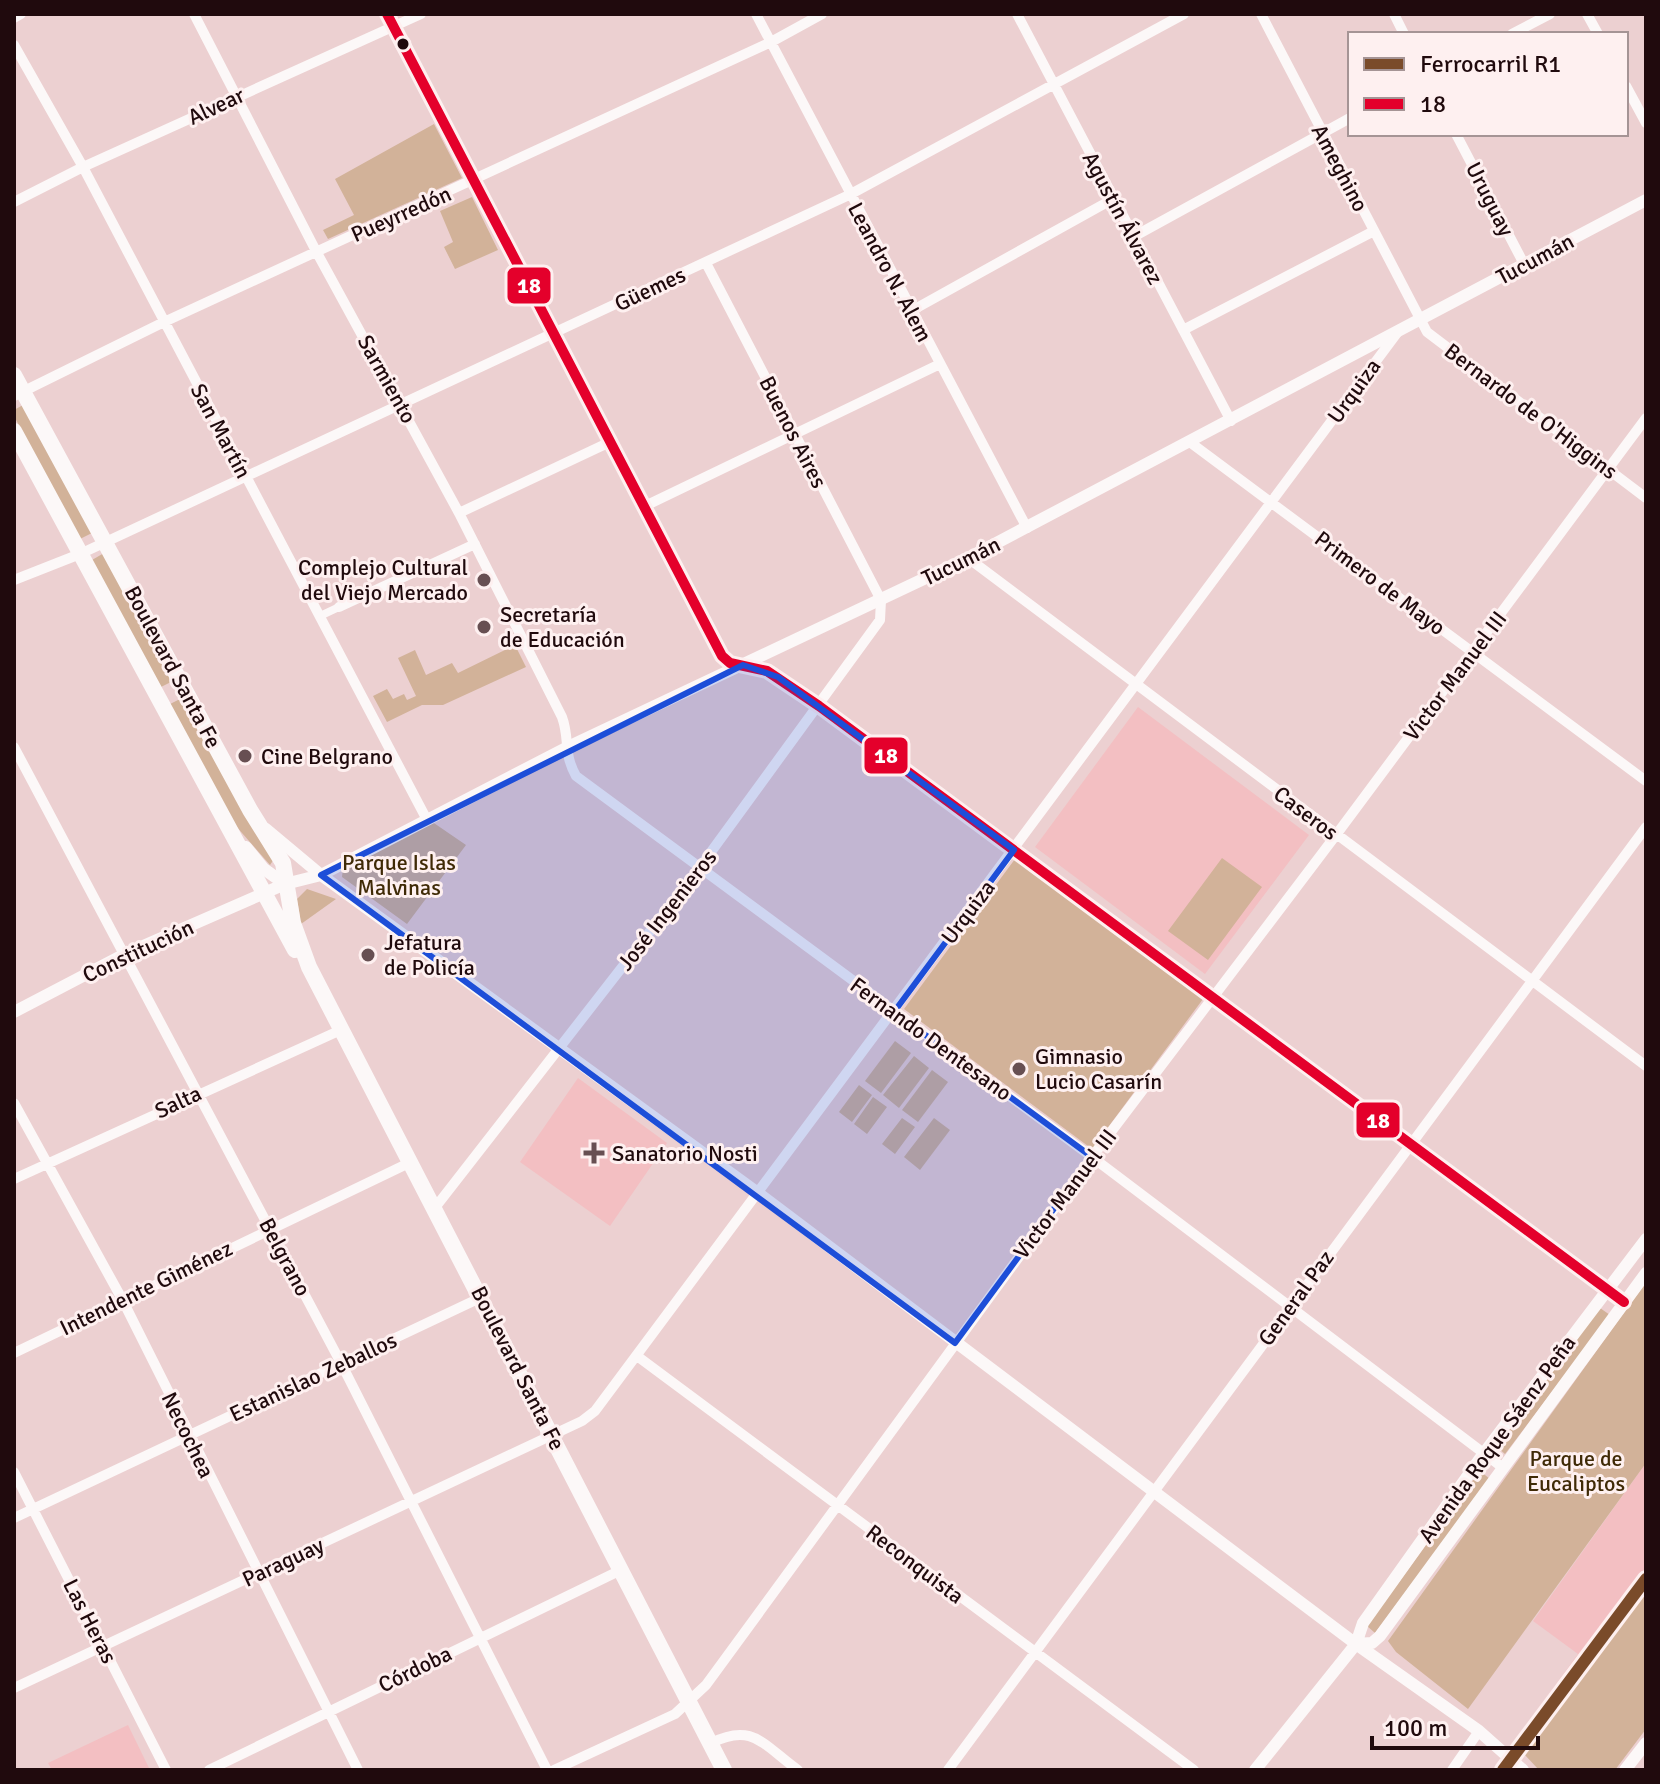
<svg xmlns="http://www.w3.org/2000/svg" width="1660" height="1784" font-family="Signika,sans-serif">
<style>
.built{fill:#f3bfc2}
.green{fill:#d2b299}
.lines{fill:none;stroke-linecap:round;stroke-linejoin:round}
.pedestrian{stroke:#fcf8f8;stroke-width:8}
.minor{stroke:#fcf8f8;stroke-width:10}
.tertiary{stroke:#fcf8f8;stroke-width:12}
.primary{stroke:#fcf8f8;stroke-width:16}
.bus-1-casing{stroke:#fef0f0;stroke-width:16}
.bus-1{stroke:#e4002b;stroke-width:10}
.rail-1-casing{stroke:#fef0f0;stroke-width:18}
.rail-1{stroke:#7a4b2a;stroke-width:12}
.marked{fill:#1d4ed8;fill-opacity:0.2;stroke:#1d4ed8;stroke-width:6;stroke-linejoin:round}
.bus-dot{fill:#200a0d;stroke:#fef0f0;stroke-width:3}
.poi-dot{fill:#674f52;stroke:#fef0f0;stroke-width:3}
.labels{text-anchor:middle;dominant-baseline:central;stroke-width:6;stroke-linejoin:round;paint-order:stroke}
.street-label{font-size:22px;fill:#200a0d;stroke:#fef0f0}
.poi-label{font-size:22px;fill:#200a0d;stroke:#fef0f0;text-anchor:start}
.park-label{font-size:22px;fill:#3f2a06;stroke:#fef0f0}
.line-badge{stroke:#fef0f0;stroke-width:3}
.badge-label{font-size:22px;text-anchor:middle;font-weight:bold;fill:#fff}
</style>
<rect width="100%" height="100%" fill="#ecd0d1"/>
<path class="built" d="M1138,707L1309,835L1205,974L1035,847Z
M578,1078L667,1143L610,1226L520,1162Z
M1646,1463V1593L1523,1753L1513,1743L1578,1654L1533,1621Z
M128,1725L150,1770H52L48,1763Z"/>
<path class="green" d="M434,124L462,178L328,239L323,230L354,215L335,179Z
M472,197L498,250L455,269L444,247L453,242L440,211Z
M23,405L92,533L80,539L14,416V410Z
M104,553L173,681L161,687L92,560Z
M515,645L526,667L443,705H422L387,722L373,696L387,689L393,699L404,694L407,700L416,696L398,658L415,650L426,675L452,663L458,673Z
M182,698L274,859L270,865L235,825L170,704Z
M428,819L466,845L407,924L342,877L343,868Z
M1222,858L1262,887L1208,960L1168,931Z
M1015,859L1203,999L1092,1149L904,1009Z
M307,889L336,899L301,924L297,899Z
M895,1041L911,1053L881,1093L865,1081Z
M914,1056L929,1068L899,1108L883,1095Z
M932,1070L948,1082L918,1122L902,1110Z
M859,1085L872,1095L852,1122L839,1112Z
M873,1097L887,1107L867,1134L854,1124Z
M902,1118L915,1127L895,1154L882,1144Z
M934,1118L950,1130L920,1170L904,1157Z
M1646,1282V1463L1468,1709L1396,1652L1388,1641Z
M1600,1308L1610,1315L1505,1454L1497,1447Z
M1480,1471L1490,1479L1375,1633L1367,1626Z
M1646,1593V1729L1615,1770H1539L1523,1753Z"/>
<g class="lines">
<path class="pedestrian" d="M320,616L339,607"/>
<path class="minor" d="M194,14L316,251L459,513L562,717C570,739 563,753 576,776L1092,1157L1502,1467
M387,14L722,656L730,663L767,671L819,706L1624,1302
M756,14L1027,528
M1017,14L1231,421
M1261,14L1427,332L1646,498
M1394,14L1404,34
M1587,14L1598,34
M14,18L21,14
M1512,34L1550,14
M14,45L83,167L426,818
M1626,86L1646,123
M1456,134L1524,264
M14,202L83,167L421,14
M1133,237L1350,118
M913,310L1113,199
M1183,330L1374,231
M14,396L164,322L771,42L822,14
M1191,443L1646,781
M645,506L940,364
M459,513L610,442
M968,558L1646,1066
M14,580L80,554L849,195L1184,14
M339,607L475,544
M14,747L342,1365L547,1770
M14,1103L122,1299L358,1770
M14,1179L343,1029
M434,1209L700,867L880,620L881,600L706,263
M14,1353L409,1163
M637,1356L1194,1770
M14,1472L166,1770
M14,1518L482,1297
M14,1688L582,1421L595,1411L1397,333
M711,1743C753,1722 763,1745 798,1770
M209,1770L621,1570
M554,1770L675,1714L706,1685L1092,1157L1336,835L1646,418
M948,1770L1646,827
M1452,1770L1479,1731"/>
<path class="tertiary" d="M266,829L321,875L758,1193L1356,1644L1479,1731L1523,1770
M246,847L264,869L285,884
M14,1012L125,954L285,884L321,875L566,748L968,558L1646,200
M1356,1644L1372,1643L1380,1636L1646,1273
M1255,1770L1356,1644L1363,1623L1484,1453L1646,1239
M1625,1770L1646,1743"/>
<path class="primary" d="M14,375L250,810L283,863L293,923L309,967L724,1770
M14,431L295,950"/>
<g class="bus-1-casing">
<path id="bus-1" d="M387,14L722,656L730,663L767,671L819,706L1624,1302"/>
</g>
<use href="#bus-1" class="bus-1"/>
<g class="rail-1-casing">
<path id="rail-1" d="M1503,1770L1646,1579"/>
</g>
<use href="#rail-1" class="rail-1"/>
</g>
<path class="marked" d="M743,665L778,677L1014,850L894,1012L1092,1157L955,1343L321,875Z"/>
<circle class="bus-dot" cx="403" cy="44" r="7"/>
<g class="poi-dot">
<circle cx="484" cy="580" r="8"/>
<circle cx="484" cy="627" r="8"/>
<circle cx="245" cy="756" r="8"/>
<circle cx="368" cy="955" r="8"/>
<circle cx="1019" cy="1069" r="8"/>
<path d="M590 1141h8v8h8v8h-8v8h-8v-8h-8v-8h8z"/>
</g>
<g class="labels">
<g class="street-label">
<text transform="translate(216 106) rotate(-25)">Alvear</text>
<text transform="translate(1340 168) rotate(62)">Ameghino</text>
<text transform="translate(1490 199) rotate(63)">Uruguay</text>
<text transform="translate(401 214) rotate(-24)">Pueyrredón</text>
<text transform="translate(1123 218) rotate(62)">Agustín Álvarez</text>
<text transform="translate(1535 259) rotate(-28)">Tucumán</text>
<text transform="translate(890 272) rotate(62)">Leandro N. Alem</text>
<text transform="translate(650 289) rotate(-25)">Güemes</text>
<text transform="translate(387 379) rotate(61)">Sarmiento</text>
<text transform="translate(1354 391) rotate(-54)">Urquiza</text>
<text transform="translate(1531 411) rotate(37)">Bernardo de O'Higgins</text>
<text transform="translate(221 431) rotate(62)">San Martín</text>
<text transform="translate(793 432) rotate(63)">Buenos Aires</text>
<text transform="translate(961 561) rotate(-26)">Tucumán</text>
<text transform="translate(1380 583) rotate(37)">Primero de Mayo</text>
<text transform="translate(173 667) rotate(62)">Boulevard Santa Fe</text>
<text transform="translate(1455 676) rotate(-53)">Victor Manuel III</text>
<text transform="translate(1306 813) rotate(37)">Caseros</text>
<text transform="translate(667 910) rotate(-52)">José Ingenieros</text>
<text transform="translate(968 912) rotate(-53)">Urquiza</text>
<text transform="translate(138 951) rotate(-25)">Constitución</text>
<text transform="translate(931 1039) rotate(36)">Fernando Dentesano</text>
<text transform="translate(178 1102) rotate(-25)">Salta</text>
<text transform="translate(1065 1194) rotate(-53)">Victor Manuel III</text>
<text transform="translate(285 1257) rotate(62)">Belgrano</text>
<text transform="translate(146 1288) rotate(-26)">Intendente Giménez</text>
<text transform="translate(1296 1298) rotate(-54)">General Paz</text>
<text transform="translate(518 1368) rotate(63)">Boulevard Santa Fe</text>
<text transform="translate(313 1377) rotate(-25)">Estanislao Zeballos</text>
<text transform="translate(188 1435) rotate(64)">Necochea</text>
<text transform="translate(1497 1439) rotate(-54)">Avenida Roque Sáenz Peña</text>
<text transform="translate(283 1562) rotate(-25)">Paraguay</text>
<text transform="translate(915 1564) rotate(37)">Reconquista</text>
<text transform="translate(90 1621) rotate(63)">Las Heras</text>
<text transform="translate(415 1669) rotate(-26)">Córdoba</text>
</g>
<g class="poi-label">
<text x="468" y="567" text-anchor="end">Complejo Cultural<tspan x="468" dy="25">del Viejo Mercado</tspan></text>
<text x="500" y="614">Secretaría<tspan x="500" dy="25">de Educación</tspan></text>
<text x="261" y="756">Cine Belgrano</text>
<text x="384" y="942">Jefatura<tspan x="384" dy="25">de Policía</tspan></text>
<text x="1035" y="1056">Gimnasio<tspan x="1035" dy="25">Lucio Casarín</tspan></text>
<text x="612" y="1153">Sanatorio Nosti</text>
</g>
<g class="park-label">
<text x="399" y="862">Parque Islas<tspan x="399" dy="25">Malvinas</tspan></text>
<text x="1576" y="1458">Parque de<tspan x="1576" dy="25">Eucaliptos</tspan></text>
</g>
</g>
<g class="line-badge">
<rect x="506" y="266" width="46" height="39" rx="8" fill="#e4002b"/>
<rect x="863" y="736" width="46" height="39" rx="8" fill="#e4002b"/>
<rect x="1355" y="1101" width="46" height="38" rx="8" fill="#e4002b"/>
</g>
<g class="badge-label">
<text x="529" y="293">18</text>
<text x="886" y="763">18</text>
<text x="1378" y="1128">18</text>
</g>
<rect width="1660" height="1784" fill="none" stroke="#200a0d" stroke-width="32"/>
<rect x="1348" y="32" width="280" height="104" fill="#fef0f0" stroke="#a59495" stroke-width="2"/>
<rect x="1364" y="58" width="40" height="12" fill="#7a4b2a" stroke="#a59495" stroke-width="2"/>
<text x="1420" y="72" font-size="24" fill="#200a0d">Ferrocarril R1</text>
<rect x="1364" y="98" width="40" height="12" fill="#e4002b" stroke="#a59495" stroke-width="2"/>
<text x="1420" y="112" font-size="24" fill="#200a0d">18</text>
<path d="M1372 1736v12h166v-12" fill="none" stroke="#200a0d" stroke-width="4"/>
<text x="1384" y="1736" font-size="24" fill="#200a0d" stroke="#fef0f0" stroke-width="6" paint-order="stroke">100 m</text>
</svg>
